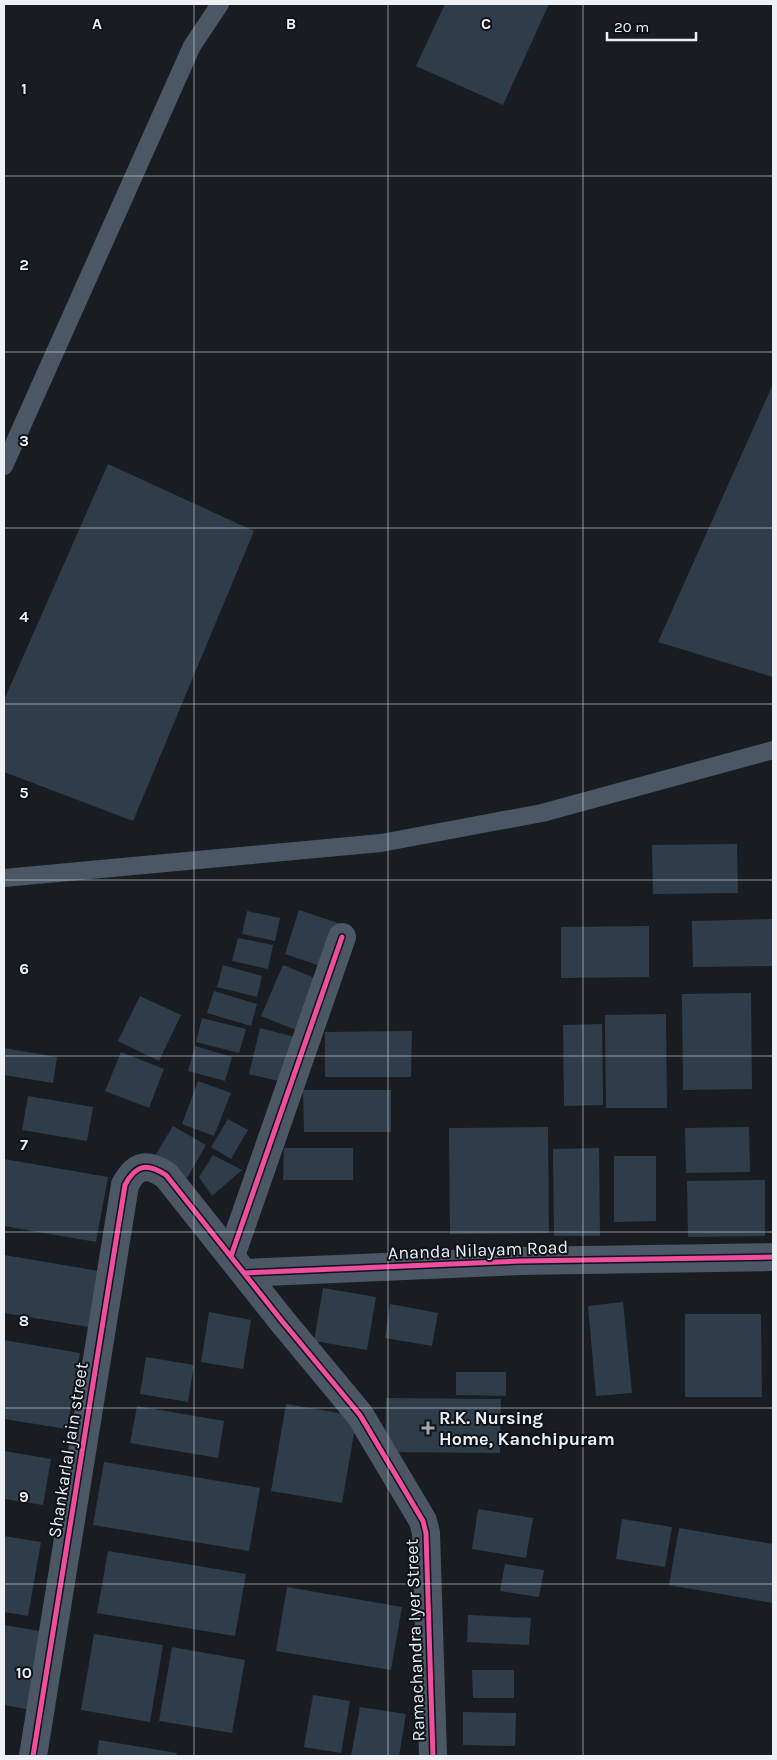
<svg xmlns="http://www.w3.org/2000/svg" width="777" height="1760" font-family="Karla,sans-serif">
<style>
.building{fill:#2f3d4b}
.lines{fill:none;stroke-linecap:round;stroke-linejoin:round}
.service{stroke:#4b5764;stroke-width:18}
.minor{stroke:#4b5764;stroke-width:28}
.cycleway-casing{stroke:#0e1319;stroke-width:8}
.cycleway{stroke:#ef4d9e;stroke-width:5}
.grid{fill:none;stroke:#edf1f6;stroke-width:1;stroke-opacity:0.55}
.poi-dot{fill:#a3a6ab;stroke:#0e1319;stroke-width:2}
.labels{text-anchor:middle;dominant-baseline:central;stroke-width:4;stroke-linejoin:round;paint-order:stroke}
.street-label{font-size:18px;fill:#edf1f6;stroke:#0e1319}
.poi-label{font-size:18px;font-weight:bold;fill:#edf1f6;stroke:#0e1319;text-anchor:start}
.grid-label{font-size:16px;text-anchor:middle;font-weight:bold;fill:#edf1f6;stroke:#0e1319;stroke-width:4;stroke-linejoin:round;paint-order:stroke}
</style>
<rect width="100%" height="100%" fill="#191c20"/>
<path class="building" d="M445,4H549L503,105L416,66Z
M773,384V677L658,642Z
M108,464L254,531L133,821L4,772V700Z
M737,844L738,893L653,894L652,845Z
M299,910L338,923L323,967L285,954Z
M247,911L280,918L275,941L242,934Z
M773,919V966L693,967L692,921Z
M649,926V977L561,978V927Z
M238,938L273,945L268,969L232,961Z
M223,965L262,976L257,997L217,987Z
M283,965L322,981L301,1032L261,1016Z
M214,991L257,1004L251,1026L207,1013Z
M751,993L752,1089L683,1090L682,994Z
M140,996L181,1015L159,1061L118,1041Z
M666,1014L667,1108H606L605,1015Z
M202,1018L246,1029L239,1053L196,1042Z
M602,1024L603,1105L564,1106L563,1025Z
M260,1028L299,1038L287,1083L249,1074Z
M412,1031L411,1077H325V1032Z
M195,1046L232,1057L225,1081L188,1071Z
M4,1048L57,1057L53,1083L4,1075Z
M121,1052L164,1069L149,1108L105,1091Z
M198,1081L231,1093L214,1136L182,1124Z
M303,1090H391V1132H304Z
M28,1096L93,1107L87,1141L22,1130Z
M228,1119L248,1130L231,1159L211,1147Z
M173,1126L206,1145L187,1178L153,1159Z
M548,1127L549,1233L450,1234L449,1128Z
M749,1127L750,1172L686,1173L685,1128Z
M284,1148H353V1180H283Z
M599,1148L600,1236H554L553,1149Z
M213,1155L242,1170L212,1196L199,1177Z
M614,1156H656V1221L614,1222Z
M4,1159L108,1177L96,1242L4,1226Z
M765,1180V1236L688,1237L687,1181Z
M4,1255L99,1271L89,1327L4,1313Z
M323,1288L376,1297L367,1350L314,1341Z
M623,1302L632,1393L596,1396L588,1306Z
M390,1304L438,1313L432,1346L385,1338Z
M209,1312L251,1320L243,1369L201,1362Z
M685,1314H761L762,1397H685Z
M4,1340L80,1353L67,1429L4,1419Z
M146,1357L194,1365L188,1402L140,1394Z
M456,1372H506V1396L456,1395Z
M386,1398L501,1399L500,1453L385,1452Z
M286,1404L357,1416L342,1503L271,1491Z
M137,1406L224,1421L218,1458L130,1443Z
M4,1451L51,1459L43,1505L4,1499Z
M104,1462L260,1488L249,1551L93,1525Z
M478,1509L533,1518L526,1558L472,1549Z
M622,1519L672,1527L665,1567L616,1559Z
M679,1528L773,1544V1603L669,1585Z
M4,1536L41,1542L28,1616L4,1612Z
M108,1551L246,1574L235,1636L97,1613Z
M505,1564L544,1570L539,1597L500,1591Z
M287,1587L402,1607L391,1670L276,1651Z
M468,1615L531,1618L529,1645L467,1642Z
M4,1625L46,1632L32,1710L4,1705Z
M94,1634L163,1645L150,1722L81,1710Z
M172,1647L245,1660L232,1733L159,1721Z
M472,1670H514V1698H473Z
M313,1695L350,1701L341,1753L304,1747Z
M360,1707L406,1714L399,1756H351Z
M463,1712L516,1713L515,1746L463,1745Z
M99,1740L177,1753L176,1756H97Z"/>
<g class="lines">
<path class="service" d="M4,466L192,46L220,4
M4,878L381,843L542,813L773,750"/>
<path class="minor" d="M231,1256L342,937
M244,1273L520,1261L773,1257
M33,1756L125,1185C136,1164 147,1163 166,1175L282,1321L360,1415L423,1521L426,1533L433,1756"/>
<g class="cycleway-casing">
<path id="cycleway" d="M231,1256L342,937
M244,1273L520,1261L773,1257
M33,1756L125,1185C136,1164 147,1163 166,1175L282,1321L360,1415L423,1521L426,1533L433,1756"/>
</g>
<use href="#cycleway" class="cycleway"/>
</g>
<path class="grid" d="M194,4V1756M388,4V1756M583,4V1756M4,176H773M4,352H773M4,528H773M4,704H773M4,880H773M4,1056H773M4,1232H773M4,1408H773M4,1584H773"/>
<path class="poi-dot" d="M425.5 1420.5h5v5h5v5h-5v5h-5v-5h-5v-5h5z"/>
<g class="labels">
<g class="street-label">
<text transform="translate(478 1250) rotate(-2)">Ananda Nilayam Road</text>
<text transform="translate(68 1450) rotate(-81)">Shankarlal jain street</text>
<text transform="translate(415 1640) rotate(-92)">Ramachandra Iyer Street</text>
</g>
<g class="poi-label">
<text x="439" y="1418">R.K. Nursing<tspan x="439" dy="21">Home, Kanchipuram</tspan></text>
</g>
</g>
<g class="grid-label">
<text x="97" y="29">A</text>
<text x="291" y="29">B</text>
<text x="486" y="29">C</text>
<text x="24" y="94">1</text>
<text x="24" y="270">2</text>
<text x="24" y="446">3</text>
<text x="24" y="622">4</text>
<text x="24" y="798">5</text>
<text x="24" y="974">6</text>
<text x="24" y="1150">7</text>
<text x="24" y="1326">8</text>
<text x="24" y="1502">9</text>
<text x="24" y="1678">10</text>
</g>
<rect width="777" height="1760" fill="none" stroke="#edf1f6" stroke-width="10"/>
<path d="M607 32v8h89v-8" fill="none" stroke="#edf1f6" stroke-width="2.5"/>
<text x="614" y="32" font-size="15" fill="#edf1f6" stroke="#0e1319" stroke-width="4" paint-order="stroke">20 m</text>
</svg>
